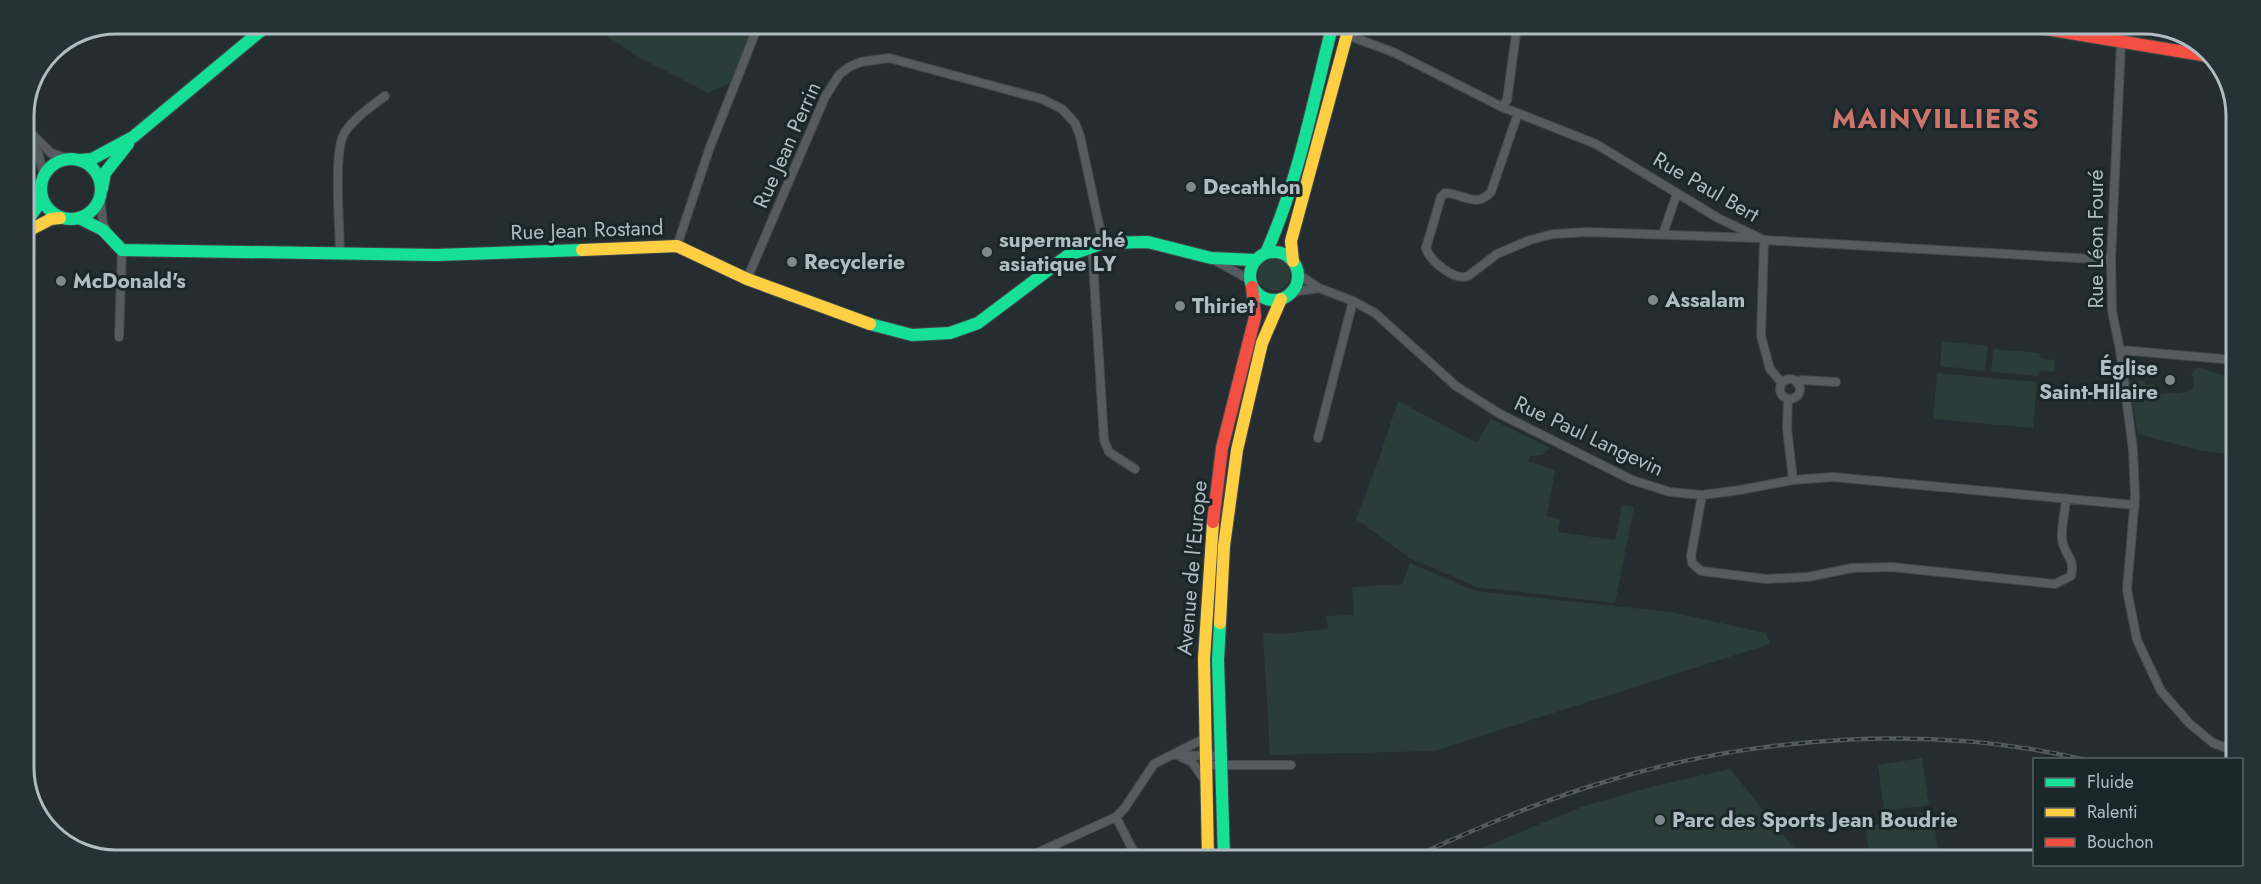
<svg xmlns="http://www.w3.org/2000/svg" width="2261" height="884" font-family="Jost,sans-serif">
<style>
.green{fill:#2b3d38}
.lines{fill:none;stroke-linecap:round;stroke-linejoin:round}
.street-casing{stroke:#43494b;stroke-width:10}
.fast-casing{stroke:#43494b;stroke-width:14}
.slow-casing{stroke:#43494b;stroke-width:14}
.jam-casing{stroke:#43494b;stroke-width:14}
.street{stroke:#555b5e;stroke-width:8}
.fast{stroke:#16e098;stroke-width:12}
.slow{stroke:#ffcf43;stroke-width:12}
.jam{stroke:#f24e42;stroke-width:12}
.rail-casing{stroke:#545a5d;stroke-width:4.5}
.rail{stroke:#1a2629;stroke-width:2;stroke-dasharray:7;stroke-linecap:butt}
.poi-dot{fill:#7f8a8f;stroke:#1a2629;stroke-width:2}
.labels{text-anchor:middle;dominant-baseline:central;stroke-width:6;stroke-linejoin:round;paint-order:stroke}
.street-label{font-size:21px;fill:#afbcc2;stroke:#1a2629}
.poi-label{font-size:21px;font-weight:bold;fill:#afbcc2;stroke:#1a2629;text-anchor:start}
.district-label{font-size:27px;font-weight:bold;letter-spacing:1.5px;fill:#cb756b;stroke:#1a2629}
.rim{fill:none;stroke:#afbcc2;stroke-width:3}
</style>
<rect width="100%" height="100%" fill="#252d30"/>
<path class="green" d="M590,25L754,26L729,84L708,93L637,56Z
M1258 275a16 16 0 1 1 32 0a16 16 0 1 1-32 0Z
M1942,341L1988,346L1985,371L1940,366Z
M1993,349L2039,353L2041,359L2055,360L2054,372L2040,370L2039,376L1991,372Z
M2198,367L2235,379L2234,455L2198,450L2138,434L2129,381H2145V385L2155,384L2154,390L2162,394C2176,391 2178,397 2193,388L2194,379L2191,374Z
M1937,373L2037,382L2033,428L1933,419Z
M1398,401L1477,443L1491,419L1550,448L1542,455L1530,456L1528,461L1555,470L1547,516L1560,519L1558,532L1615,540L1622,505L1634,507L1615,603L1477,587L1410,558L1356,519L1376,467Z
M1410,563L1475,591L1671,612L1766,633L1770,644L1434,751L1270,755L1263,633L1282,634L1328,629L1326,616L1354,615L1352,587L1402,584Z
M1922,758L1929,805L1884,811L1878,765Z
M1730,769L1803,859L1457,858L1584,806L1658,785Z
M1932,811L1939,856L1917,859H1870L1865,826L1909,820V815Z"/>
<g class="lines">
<g class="street-casing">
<path id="street" d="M1347,35L1393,52L1502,107L1596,144L1718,218L1764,240L2111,260
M2121,43L2111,260L2112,311L2120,350L2133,450L2135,497L2127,590L2137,640L2161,691L2189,723L2213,743L2232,750
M1502,107L1507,100L1517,27
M1518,113L1491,192C1476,209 1462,193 1445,193L1441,197L1426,248C1430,261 1454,281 1468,276L1497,254L1530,240L1553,234L1588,232L1756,238
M24,126L51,153L69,159
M24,129L38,153L44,175
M100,199L103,223L107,232
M1663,234L1677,193
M1764,240L1761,336L1770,369L1782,383
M677,246L710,147L758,26
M1092,246L1104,440L1109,452L1135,469
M340,255C340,229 333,153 344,134C353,118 371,107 385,96
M1214,260L1250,280
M1298,274L1319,288L1353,301L1375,313L1456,386L1500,414L1632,480L1670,492L1702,495L1740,490L1793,480L1833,477L2135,505
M747,279L825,97L839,75L849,67L861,62L889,58L1042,99L1062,109L1075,123L1080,136L1103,243
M1292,292L1319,288
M119,337L122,250
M2120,350L2235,360
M1780 389a10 10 0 1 1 20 0a10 10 0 1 1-20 0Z
M1797,383L1801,380L1836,382
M1788,399L1787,428L1793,480
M1318,438L1353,301
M1702,495L1691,556L1692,563L1701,571L1766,579L1808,577L1852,568L1891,567L2055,584L2071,576C2076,558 2063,554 2062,539C2061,527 2065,512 2066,500
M1176,755L1220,756
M1181,757L1192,762L1205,781
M1206,765H1291
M1116,817L1137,858
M1028,857L1116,817L1124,809L1154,764L1205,738"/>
</g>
<g class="fast-casing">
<path id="fast" d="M41 189a30 30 0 1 1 60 0a30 30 0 1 1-60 0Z
M80,160L92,159L133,137L269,24
M102,189L105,173L128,144
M79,218L103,230L122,250L436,255L582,250
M24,225L37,207L41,195
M1250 276a24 24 0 1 1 48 0a24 24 0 1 1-48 0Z
M1266,253C1298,182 1313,102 1332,27
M870,324L912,335L950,333L978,323L1067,256L1103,243L1148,242L1211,258L1255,260
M1220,623L1218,660L1224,858"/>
</g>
<g class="slow-casing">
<path id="slow" d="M24,233L51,219L60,218
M582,250L677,246L747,279L870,324
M1293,261L1291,241L1349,27
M1220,623L1224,546L1237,450L1262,343L1281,299
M1208,858L1204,659L1213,522"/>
</g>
<g class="jam-casing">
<path id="jam" d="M2046,29L2214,57
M1213,522L1222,448L1255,317L1252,287"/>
</g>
<use href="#street" class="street"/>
<use href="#fast" class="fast"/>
<use href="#slow" class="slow"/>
<use href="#jam" class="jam"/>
<g class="rail-casing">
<path id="rail" d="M1411,858C1473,830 1535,803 1601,783C1752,736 1931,723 2086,760
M1999,860L2034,852"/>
</g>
<use href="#rail" class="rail"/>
</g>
<g class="poi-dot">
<circle cx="1191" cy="187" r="6"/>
<circle cx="987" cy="252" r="6"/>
<circle cx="792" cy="262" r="6"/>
<circle cx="61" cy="281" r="6"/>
<circle cx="1653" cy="300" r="6"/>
<circle cx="1180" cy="306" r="6"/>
<circle cx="2170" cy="380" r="6"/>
<circle cx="1660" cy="820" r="6"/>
</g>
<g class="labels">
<g class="street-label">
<text transform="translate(787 145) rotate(-66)">Rue Jean Perrin</text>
<text transform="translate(1706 187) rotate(30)">Rue Paul Bert</text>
<text transform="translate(587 230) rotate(-2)">Rue Jean Rostand</text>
<text transform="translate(2096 239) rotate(-90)">Rue Léon Fouré</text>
<text transform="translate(1589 436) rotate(25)">Rue Paul Langevin</text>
<text transform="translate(1192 568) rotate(-85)">Avenue de l'Europe</text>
</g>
<g class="poi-label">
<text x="1203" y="187">Decathlon</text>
<text x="999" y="240">supermarché<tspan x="999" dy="24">asiatique LY</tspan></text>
<text x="804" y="262">Recyclerie</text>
<text x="73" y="281">McDonald's</text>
<text x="1665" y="300">Assalam</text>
<text x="1192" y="306">Thiriet</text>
<text x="2158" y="368" text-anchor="end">Église<tspan x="2158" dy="24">Saint-Hilaire</tspan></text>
<text x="1672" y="820">Parc des Sports Jean Boudrie</text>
</g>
<g class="district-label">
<text x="1936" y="118">MAINVILLIERS</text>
</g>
</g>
<path d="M0 0H2261V884H0ZM116 34H2144A82 82 0 0 1 2226 116V768A82 82 0 0 1 2144 850H116A82 82 0 0 1 34 768V116A82 82 0 0 1 116 34Z" fill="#263235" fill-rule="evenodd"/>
<path class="rim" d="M116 34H2144A82 82 0 0 1 2226 116V768A82 82 0 0 1 2144 850H116A82 82 0 0 1 34 768V116A82 82 0 0 1 116 34Z"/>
<rect x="2033" y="758" width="210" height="108" fill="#1a2629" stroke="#566266" stroke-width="1.5"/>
<rect x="2045" y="778" width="30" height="9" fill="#16e098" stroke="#566266" stroke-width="1.5"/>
<text x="2087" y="788" font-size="18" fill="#afbcc2">Fluide</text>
<rect x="2045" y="808" width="30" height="9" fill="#ffcf43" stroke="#566266" stroke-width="1.5"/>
<text x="2087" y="818" font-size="18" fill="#afbcc2">Ralenti</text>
<rect x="2045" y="838" width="30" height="9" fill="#f24e42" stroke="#566266" stroke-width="1.5"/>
<text x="2087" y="848" font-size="18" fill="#afbcc2">Bouchon</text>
</svg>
